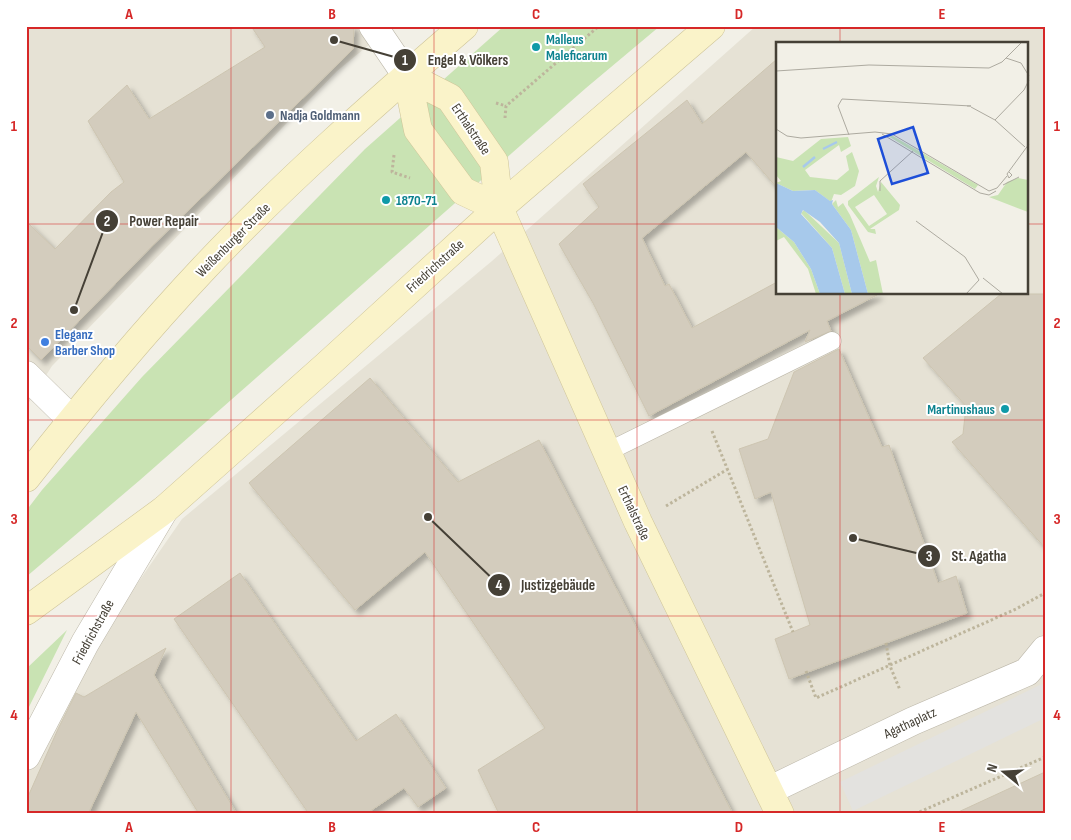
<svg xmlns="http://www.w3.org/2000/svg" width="1071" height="840" font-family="'Sofia Sans Condensed',sans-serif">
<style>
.residential{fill:#e6e2d5;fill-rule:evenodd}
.green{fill:#c9e3b3}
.parking{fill:#e3e2df}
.building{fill:#d3ccbd;stroke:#cdc5b1;filter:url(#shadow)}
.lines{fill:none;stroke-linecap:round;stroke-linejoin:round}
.service-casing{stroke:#bdb8aa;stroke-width:19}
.minor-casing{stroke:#bdb8aa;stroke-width:29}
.secondary-casing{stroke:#cfc599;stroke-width:29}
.path{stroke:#bdb59c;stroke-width:3;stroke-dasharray:2.5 2.5;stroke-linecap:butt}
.service{stroke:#fff;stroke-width:18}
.minor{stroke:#fff;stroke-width:28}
.secondary{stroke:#faf3c9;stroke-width:28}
.grid{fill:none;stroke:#d62828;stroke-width:1;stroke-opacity:0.55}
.culture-dot{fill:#0f9aa8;stroke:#fff;stroke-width:2}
.service-dot{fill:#5c6f8a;stroke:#fff;stroke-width:2}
.shop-dot{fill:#3f7fe0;stroke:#fff;stroke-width:2}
.labels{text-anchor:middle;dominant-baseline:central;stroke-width:4;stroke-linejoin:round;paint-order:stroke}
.culture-label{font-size:14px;font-weight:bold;fill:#0d838f;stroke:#fff;text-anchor:start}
.service-label{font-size:14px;font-weight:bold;fill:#4e5e75;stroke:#fff;text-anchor:start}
.street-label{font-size:14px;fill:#454036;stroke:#fff}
.shop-label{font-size:14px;font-weight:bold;fill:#366cbe;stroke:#fff;text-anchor:start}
.inset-river{fill:none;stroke:#a7c9eb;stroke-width:2.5}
.inset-road{fill:none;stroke:#adaaa0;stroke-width:1}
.view{fill:#1d4ed8;fill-opacity:0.15;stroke:#1d4ed8;stroke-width:2.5}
.inset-edge{fill:none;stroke:#454036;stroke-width:2.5}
.leader{fill:none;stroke:#454036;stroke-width:2}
.callout-dot{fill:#454036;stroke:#fff;stroke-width:2}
.mark-label{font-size:15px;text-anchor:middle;font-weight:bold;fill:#fff}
.callout-label{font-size:15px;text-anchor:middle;font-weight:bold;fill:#454036;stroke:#fff;stroke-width:4;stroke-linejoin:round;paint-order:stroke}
.neatline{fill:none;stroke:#d62828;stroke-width:2}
.grid-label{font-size:16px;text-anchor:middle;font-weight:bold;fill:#d62828}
</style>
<defs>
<filter id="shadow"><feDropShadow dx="4.5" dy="4.5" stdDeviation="2.5" flood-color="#0004"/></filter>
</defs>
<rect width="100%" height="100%" fill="#f2f0e7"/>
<path class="residential" d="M26,26H392L337,71L52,366L26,407Z
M756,26H1045V814H26V775L94,646L182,519L492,261ZM777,44H1027V294H777Z"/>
<path class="green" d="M504,26H660L586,88L140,480L26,577V511L42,490L142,377L365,149Z
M67,630L26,713V669Z"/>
<path class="parking" d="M1042,684L1045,689V718L853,811L840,782Z"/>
<path class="building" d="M251,26H354L353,49L152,246L41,360L26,345V221L55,249L111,192L124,182L88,121L127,85L149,119L265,47Z
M777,59V188L746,152L642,238L665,286L669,284L692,328L777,282V294H879L827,321L831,331L805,342L810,330L649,416L593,303L559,244L599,207L583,184L687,100L702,124Z
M1001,294H1045V548L952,442L963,434L966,406L923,358Z
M839,349L882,447L889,445L938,583L956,576L967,613L789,679L775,639L810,625L771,492L755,499L739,449L768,439L794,372Z
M370,378L458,482L539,440L733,814H499L478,770L545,728L425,552L355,610L249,483Z
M240,573L356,741L396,714L446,788L418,807L404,788L366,814H309L174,619Z
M166,648L154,675L237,814H199L136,712L88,814H26V801L58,729L76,693L84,697Z
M1045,772V814H954Z"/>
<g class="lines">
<g class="service-casing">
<path id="service" d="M607,452L832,341"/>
</g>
<g class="minor-casing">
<path id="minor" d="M373,26L407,76
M26,375L71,419
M26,756L85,643L164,510
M770,790L913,721L1027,672L1045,650"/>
</g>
<g class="secondary-casing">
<path id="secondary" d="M407,76L450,98L494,162L499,208L638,522L780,814
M407,76L418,130L463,191L499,208
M26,478C83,405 141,335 204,268C285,182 375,103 464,26
M26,611L164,510L327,365L499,208L711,26"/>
</g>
<path class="path" d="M496,103L506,106
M505,118L506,106L599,26
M394,155L392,172L410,178
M712,431L793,632
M666,506L728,469
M886,643L890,666L900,690
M806,671L816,698L1016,609L1045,593
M915,814L1045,757"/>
<use href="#service" class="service"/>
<use href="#minor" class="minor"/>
<use href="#secondary" class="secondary"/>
</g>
<path class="grid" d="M231,26V814M434,26V814M637,26V814M840,26V44M26,224H777M1027,224H1045M840,294V814M26,420H1045M26,616H1045"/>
<g class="culture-dot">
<circle cx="536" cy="47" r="5"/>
<circle cx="386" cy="200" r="5"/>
<circle cx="1005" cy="409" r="5"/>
</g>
<circle class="service-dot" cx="270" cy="115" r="5"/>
<circle class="shop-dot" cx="45" cy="342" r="5"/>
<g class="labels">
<g class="culture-label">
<text x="546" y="39">Malleus<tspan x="546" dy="16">Maleficarum</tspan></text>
<text x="396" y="200">1870-71</text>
<text x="995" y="409" text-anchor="end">Martinushaus</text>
</g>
<g class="service-label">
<text x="280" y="115">Nadja Goldmann</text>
</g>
<g class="street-label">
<text transform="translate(471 129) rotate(56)">Erthalstraße</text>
<text transform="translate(233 240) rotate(-45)">Weißenburger Straße</text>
<text transform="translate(435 266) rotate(-42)">Friedrichstraße</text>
<text transform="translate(634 513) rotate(65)">Erthalstraße</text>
<text transform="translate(93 632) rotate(-61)">Friedrichstraße</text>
<text transform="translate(910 723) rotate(-25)">Agathaplatz</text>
</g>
<g class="shop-label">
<text x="55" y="334">Eleganz<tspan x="55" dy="16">Barber Shop</tspan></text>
</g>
</g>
<g transform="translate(776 42)">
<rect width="252" height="252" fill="#f2f0e7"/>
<path d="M112,94H117L202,143L199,147ZM72,95L75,104L65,110L63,103L29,128L34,135L61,138L73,128L70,114L76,110L83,129L79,144L65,153L58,152L55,160L39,148L17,149L0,141L5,139L0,133V115L17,119L45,97ZM103,135L100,144L102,150L105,140L124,163L123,168L94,187H99L100,192L92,190L72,163V159ZM98,153L111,172L93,184L79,165ZM242,136L252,138V170L213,155L222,153L231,140ZM60,158L62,165L67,161L74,173L94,220L100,218L107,252H92L75,188L56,162ZM28,168L63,201L76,252H69L56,206L25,171ZM0,185L18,200L35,227L44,252H40L32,227L8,195L0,199Z" fill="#c9e3b3" fill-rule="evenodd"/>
<path d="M0,141L17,149L39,148L54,159L57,158L56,162L75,188L92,252H76L63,201L44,180L27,168L25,172L56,206L69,252H44L35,227L18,200L0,185Z" fill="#a7c9eb"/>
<path class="inset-river" d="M47,107L61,100M27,125L39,115"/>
<path class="inset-road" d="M230,16L245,21L253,34M93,23L213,26L226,20L246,0M0,29L93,23M195,65L219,78L249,105M219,78L248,48L253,38M0,87L11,94L25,96L99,90L116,92L213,149L221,146L231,134M106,92L204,151L213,153L220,149M73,93L62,64L66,57L195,64H191M233,130L236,133L233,136L231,132L253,102M227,143L243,135M104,149V139L137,109M140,179L189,215L203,238M207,236L227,252M190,252L203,238"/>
<path class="view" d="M137,85L152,131L116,142L102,97Z"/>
<rect width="252" height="252" class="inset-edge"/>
</g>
<path class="leader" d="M334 40L405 60M74 310L107 221M853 538L929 556M428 517L499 585"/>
<g class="callout-dot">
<circle cx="334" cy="40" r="5"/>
<circle cx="74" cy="310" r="5"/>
<circle cx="853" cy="538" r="5"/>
<circle cx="428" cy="517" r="5"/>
<circle cx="405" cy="60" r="12"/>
<circle cx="107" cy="221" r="12"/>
<circle cx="929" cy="556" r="12"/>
<circle cx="499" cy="585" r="12"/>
</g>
<g class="mark-label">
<text x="405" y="65">1</text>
<text x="107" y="226">2</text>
<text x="929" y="561">3</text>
<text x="499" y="590">4</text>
</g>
<g class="callout-label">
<text x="468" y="65">Engel &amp; Völkers</text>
<text x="164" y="226">Power Repair</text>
<text x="979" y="561">St. Agatha</text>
<text x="558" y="590">Justizgebäude</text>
</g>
<rect width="1071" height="840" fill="none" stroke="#ffffff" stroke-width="55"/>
<g transform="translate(1004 772) rotate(288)" stroke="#ffffff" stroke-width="4" paint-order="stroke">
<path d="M0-4L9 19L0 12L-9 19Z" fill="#454036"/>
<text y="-8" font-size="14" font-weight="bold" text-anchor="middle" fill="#454036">N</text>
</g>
<rect x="28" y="28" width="1016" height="784" class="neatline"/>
<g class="grid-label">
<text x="129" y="19">A</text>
<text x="332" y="19">B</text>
<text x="536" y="19">C</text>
<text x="739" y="19">D</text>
<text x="942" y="19">E</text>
<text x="14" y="131">1</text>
<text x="1057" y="131">1</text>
<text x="14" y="328">2</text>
<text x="1057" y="328">2</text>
<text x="14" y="524">3</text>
<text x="1057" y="524">3</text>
<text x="14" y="720">4</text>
<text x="1057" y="720">4</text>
<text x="129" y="832">A</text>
<text x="332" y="832">B</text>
<text x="536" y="832">C</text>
<text x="739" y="832">D</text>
<text x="942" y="832">E</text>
</g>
</svg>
